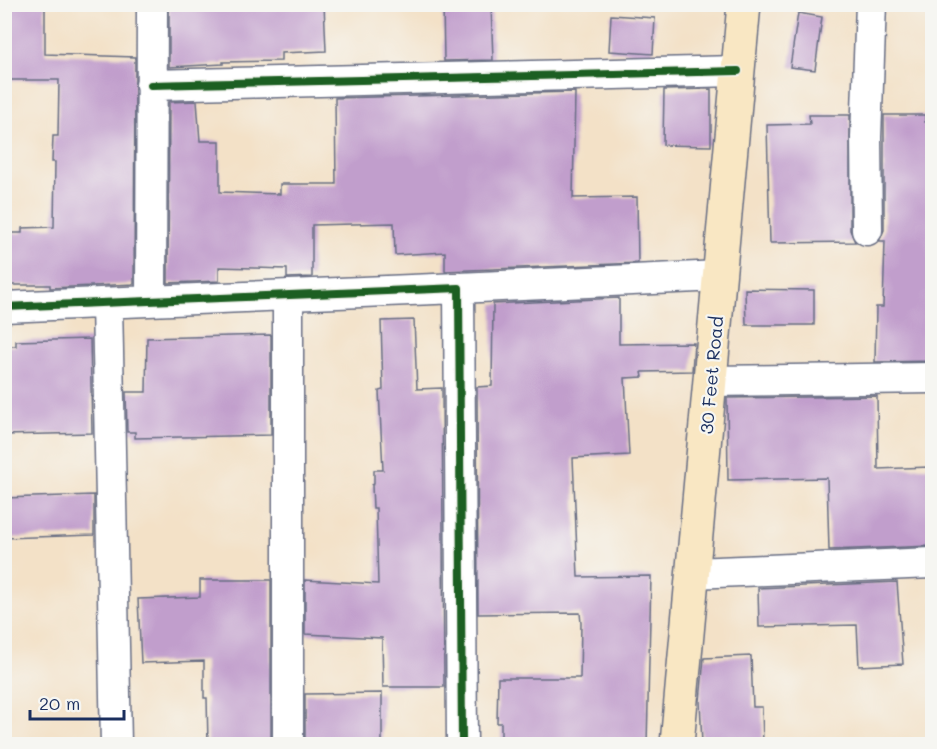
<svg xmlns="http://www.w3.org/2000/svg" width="937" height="749" font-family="Mali,sans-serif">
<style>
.building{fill:#c19ecc}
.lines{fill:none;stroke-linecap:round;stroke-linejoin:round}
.street-casing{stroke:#676d83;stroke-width:33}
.secondary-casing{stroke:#676d83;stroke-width:36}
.street{stroke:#fff;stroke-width:30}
.secondary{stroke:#f9e7c3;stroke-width:33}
.cycleway-casing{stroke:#f6f6f2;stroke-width:11}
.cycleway{stroke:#1b5e20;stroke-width:8}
.labels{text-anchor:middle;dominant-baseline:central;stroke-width:4.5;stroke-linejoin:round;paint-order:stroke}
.street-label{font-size:18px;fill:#1b2f5e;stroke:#f6f6f2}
</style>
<rect width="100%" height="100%" fill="#f6f6f2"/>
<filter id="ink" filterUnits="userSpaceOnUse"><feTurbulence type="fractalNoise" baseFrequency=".0167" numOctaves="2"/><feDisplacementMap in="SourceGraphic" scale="12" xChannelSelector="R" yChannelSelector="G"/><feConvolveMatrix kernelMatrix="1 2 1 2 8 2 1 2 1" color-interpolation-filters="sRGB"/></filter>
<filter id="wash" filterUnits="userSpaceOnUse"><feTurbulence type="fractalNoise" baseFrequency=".008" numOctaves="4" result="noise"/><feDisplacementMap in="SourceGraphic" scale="24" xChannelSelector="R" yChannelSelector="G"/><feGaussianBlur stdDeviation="1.35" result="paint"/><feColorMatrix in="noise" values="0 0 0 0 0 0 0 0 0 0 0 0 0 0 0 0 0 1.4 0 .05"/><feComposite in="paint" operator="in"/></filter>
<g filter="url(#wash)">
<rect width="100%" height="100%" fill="#f3e1c7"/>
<g id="blocks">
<path class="building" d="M4,4H45V54L135,57L134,284L50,288V285H6V233H22V228L54,227L55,162H52L53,136H58L59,80H4Z
M169,4H324L326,51L281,53V61L223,62V64L169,67Z
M443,4H491L493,60L444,61Z
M798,13L822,17L815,70L790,67Z
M611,15L655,18L653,54L609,51Z
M711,89V146L663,145L664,90Z
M575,92L573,198L637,197L638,263L445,271V252L395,255L394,223L312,225V277L287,278V269L219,267V281L168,283L169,102L197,101L200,141H220V192L280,194V184H336L335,98Z
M809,115H850V230L855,242L770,243L767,125L810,124Z
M884,115H925V122H933V361L875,362L876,307H883L885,241H879L884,230Z
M745,289L814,290V325H746Z
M619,298V344L694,343L692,371L642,372L643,377L625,378L629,455L573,458L578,577L651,576L647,744H501V723H497L498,678H580L581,623L580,613L478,614L477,387L492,386L493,304Z
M414,320L417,389L442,388L444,687H383L382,638L305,634V580L378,584L376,508H373L372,485L374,484V470H383L379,391L383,390L381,321Z
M271,335V435L135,438V432H127L126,392H146L147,338Z
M90,339L92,433L4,435V346H16V341Z
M877,396L878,469L929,467L931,546L829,550L827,478L728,480L727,398Z
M94,495V535L4,538V498Z
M200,580H271V744H208L207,698H204V661L141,663L138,599L200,597Z
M897,582L903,664L859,666L857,625L759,627L758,588Z
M751,656L753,707H762L763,744H702L700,701L704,658Z
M382,693V743L305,744V694Z"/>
</g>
</g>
<g filter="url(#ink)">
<use href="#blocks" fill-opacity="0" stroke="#676d83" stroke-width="1.5"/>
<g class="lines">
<g class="street-casing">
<path id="street" d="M151,85L738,71
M867,230L866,137L871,4
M459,288L720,276
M151,301L152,4
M107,303L116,744
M4,307L459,288L462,744
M710,381L932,378
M693,573L932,563
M288,744V295"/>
</g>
<g class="secondary-casing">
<path id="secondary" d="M677,744L744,4"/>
</g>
<use href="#street" class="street"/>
<use href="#secondary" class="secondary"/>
<g class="cycleway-casing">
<path id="cycleway" d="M151,85L738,71
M4,307L459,288L462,744"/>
</g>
<use href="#cycleway" class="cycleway"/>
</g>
</g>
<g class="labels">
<g class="street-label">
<text transform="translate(711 375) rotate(-85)">30 Feet Road</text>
</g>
</g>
<rect width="937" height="749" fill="none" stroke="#f6f6f2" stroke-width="24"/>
<path d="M30 710v9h94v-9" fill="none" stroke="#1b2f5e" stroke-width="3"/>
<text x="39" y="710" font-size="18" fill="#1b2f5e" stroke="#f6f6f2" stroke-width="4.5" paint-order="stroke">20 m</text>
</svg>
